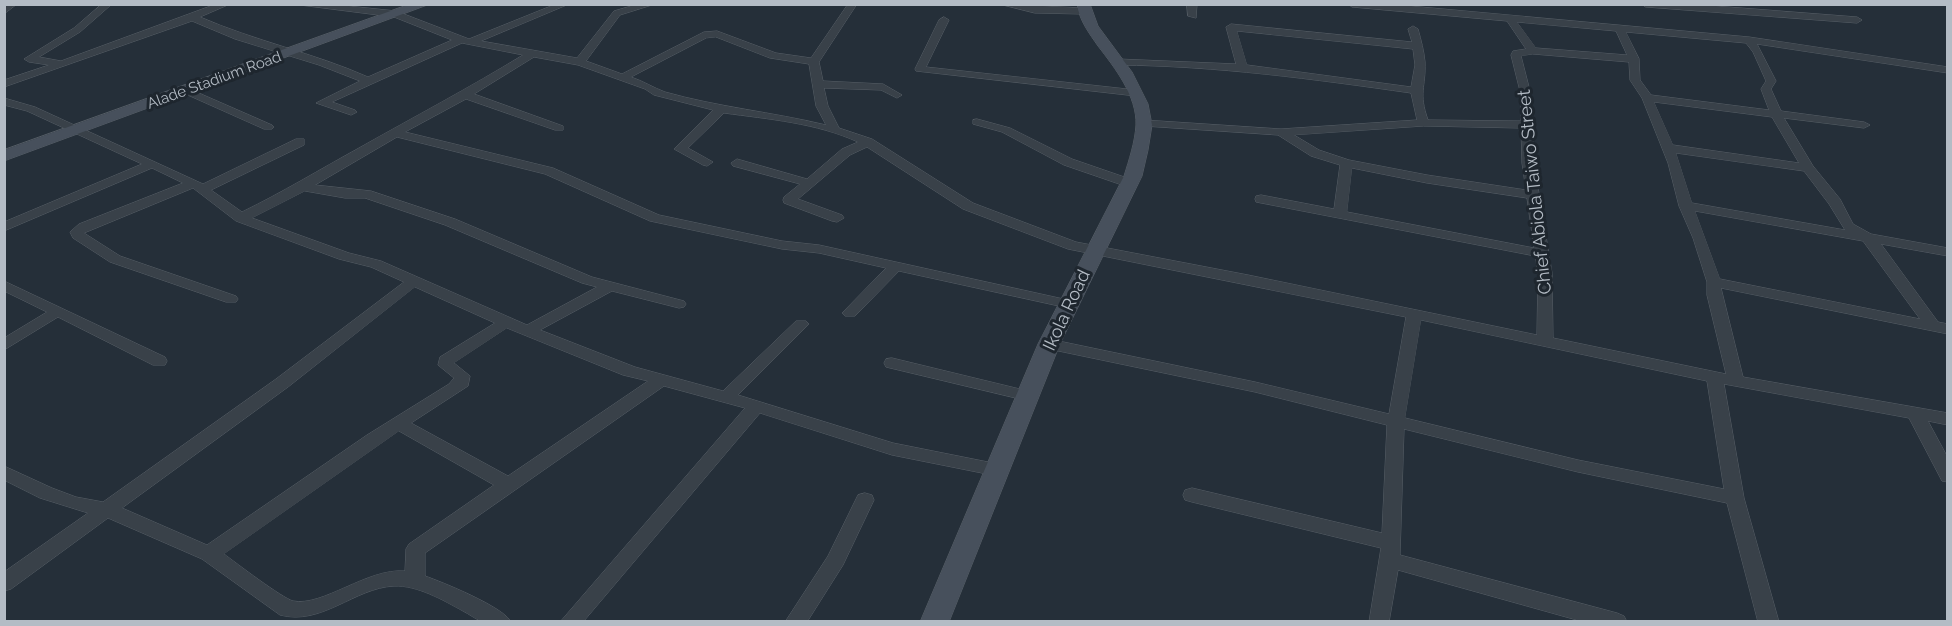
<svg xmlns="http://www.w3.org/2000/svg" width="1952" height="626" font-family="Raleway,sans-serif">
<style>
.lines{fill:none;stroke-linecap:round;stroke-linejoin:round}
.street-casing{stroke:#575f67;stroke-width:1}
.secondary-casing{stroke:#575f67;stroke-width:1}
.street{fill:#394149;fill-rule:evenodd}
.secondary{fill:#47505c;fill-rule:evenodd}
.labels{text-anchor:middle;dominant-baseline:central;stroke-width:6;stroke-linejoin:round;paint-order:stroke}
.far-street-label{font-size:15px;fill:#b4bcc5;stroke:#1e262e}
.street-label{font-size:18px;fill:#b4bcc5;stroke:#1e262e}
</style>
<rect width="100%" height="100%" fill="#252f39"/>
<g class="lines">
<g class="street-casing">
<path id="street" d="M7,4H17L4,14Z
M102,4H112L80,32L39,57L61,61L216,4H230L200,17C255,41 314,53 368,77L452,40L394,17L292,4H329L396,11L469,39L556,4H569L481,41L577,58L614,11L638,4H655L620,15L586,61L622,74L704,32L717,31L776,53L811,58L848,4H857L819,62L823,81L883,84L902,95L897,98L881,90L824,88L828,106L839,128L872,139L973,203L1076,242L1248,275L1537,335L1538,273L1535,256L1256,202L1255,199L1256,196L1261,195L1334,209L1340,165L1311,156L1278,135L1144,126L1138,123L1144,120L1281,129L1417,120L1411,93C1313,79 1217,66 1118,65L1113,62L1118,59L1236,64L1226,27L1231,24L1412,42L1408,29L1413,26L1418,29C1421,40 1424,51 1425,62C1426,88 1418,92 1428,120L1521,121V95L1511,55L1513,51L1526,49L1507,21L1352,7L1348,4H1388L1749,37L1948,67V73L1757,44L1776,81L1771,89L1781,111L1864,122L1870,125L1864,128L1784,118L1813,166L1840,199L1853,224L1871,234L1948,248V256L1881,244L1938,322L1948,324V334L1721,288L1743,377L1948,413V425L1928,421L1948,458V482L1942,481L1909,418L1724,384L1744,498L1779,622H1758L1727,503L1578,472L1404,429L1400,555L1617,613L1624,616L1627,622H1584L1398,570L1389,622H1369L1381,548L1192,502L1185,500L1183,495L1185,490L1192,488L1382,533L1387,425L1255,392L1049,349L1041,344L1049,339L1255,382L1389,414L1406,317L1068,249L963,209L867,147L850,155L798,199L842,215L844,218L837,222L832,221L784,203L783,200L784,197L800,184L733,166L731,163L737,159L807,179L842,149L858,142C817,123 768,119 724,113L688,148L713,162L707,166L703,165L674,149L713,110L654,95L645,89L578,65L534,57L474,94L563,126V130H555L466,99L405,132L553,168L659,215L782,241L819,245L1068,300L1075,304L1068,308L899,271L855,316H845L842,313L845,310L886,268L819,253L782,249L650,221L545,174L397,137L315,185L371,191L455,219L592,277L684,301L686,304L684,307L679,308L612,291L540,330L635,367L723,391L796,321H806L809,324L738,395L893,443L1003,465L1006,470L1003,475L997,476L892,455L760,413L583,622H560L745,408L664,386L425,553V576C442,582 504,607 511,622C502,622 492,623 483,622C477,620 469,614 463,611C443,600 417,585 394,586C354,588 322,626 280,615L202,559L108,518L11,589L4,591V572L88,513L40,498L4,480V466L52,488L76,497L103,502L276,379L404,282L371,267L339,259L236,221L193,188L84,233L120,256L236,296L238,299L236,302H226L110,262L73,238L70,232L79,224L183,183L152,168L4,231V222L142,164L27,111L4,105V98L35,107L203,184L296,139H304V145L211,190L242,212C283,192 319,170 359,148C414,117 469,88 523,55L462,43L332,102L355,110L357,112L351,115L316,103L360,81L319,65L235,39L192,21L4,87V80L49,65L29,62L24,59L74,28ZM1517,22L1616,31L1627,55L1536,48ZM1237,31L1413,49L1415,65L1411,87L1247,65ZM1626,32L1746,43L1753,52L1766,81L1761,89L1769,110L1651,95L1640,80L1639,59ZM716,37L770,58L809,64L816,106L826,125C772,112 718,107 665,92C654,88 643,81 631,77L706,38ZM1533,54L1629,62L1630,80L1642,98L1668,163L1679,206L1693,238L1707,282V295L1726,374L1553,338L1552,273L1534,163L1531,95L1521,56ZM1654,102L1772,117L1799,163L1673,145ZM1424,126L1521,128L1522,163L1526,190L1427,175L1349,160L1319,150L1294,135ZM1676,153L1804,171L1829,204L1845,230L1692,203ZM1352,168L1427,183L1527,198L1534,248L1347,212ZM305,191L345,198H365L445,225L582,283L597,287L527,325L381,261L349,253L252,218ZM1695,211L1863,241L1920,319L1720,279ZM415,287L495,323L440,357L438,365L454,378L449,384L367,435L207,545L122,508L288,387ZM1421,320L1707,381L1724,489L1578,460L1405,418ZM507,328L623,375L648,381L508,476L411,423L468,386L470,376L454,363ZM399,431L494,485L409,544L406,549L405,571C367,568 323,607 293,601C282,598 236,563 224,554Z
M999,4L1083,8L1088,11L1083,14L1035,13Z
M1187,4H1197L1196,18L1188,16Z
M1642,4H1689L1857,17L1862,20L1857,23L1646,7Z
M944,17L949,20L926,67L1136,90L1141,93L1136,96L916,71L915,69L939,20Z
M185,87L272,125L274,127L272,129H264L181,92V88Z
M977,119L1010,128L1072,159L1133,180L1135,183L1133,186H1125L1064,165L1002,132L973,124V120Z
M4,281L165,357L167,361L165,365H153L58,317L4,350V338L47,312L4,291Z
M892,358L1028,391L1034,392L1036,396L1034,400L1028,401L886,367L884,363L886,359Z
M865,493L872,495L874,500L843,565L807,622H785L828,556L858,495Z"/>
</g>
<g class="secondary-casing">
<path id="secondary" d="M410,4H430L4,161V150Z
M1077,4H1090L1098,26L1132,72L1148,104L1152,125L1148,150L1142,176L1060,344L949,622H920L1038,344L1124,176C1129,160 1135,142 1136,125C1137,96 1115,68 1098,46C1089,33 1079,20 1077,4Z"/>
</g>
<use href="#street" class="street"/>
<use href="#secondary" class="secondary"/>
</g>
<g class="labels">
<g class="far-street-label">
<text transform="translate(214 80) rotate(-20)">Alade Stadium Road</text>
</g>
<g class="street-label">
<text transform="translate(1534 192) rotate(-96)">Chief Abiola Taiwo Street</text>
<text transform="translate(1066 310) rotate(-65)">Ikola Road</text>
</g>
</g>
<rect width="1952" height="626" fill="none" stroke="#b4bcc5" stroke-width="12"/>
</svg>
